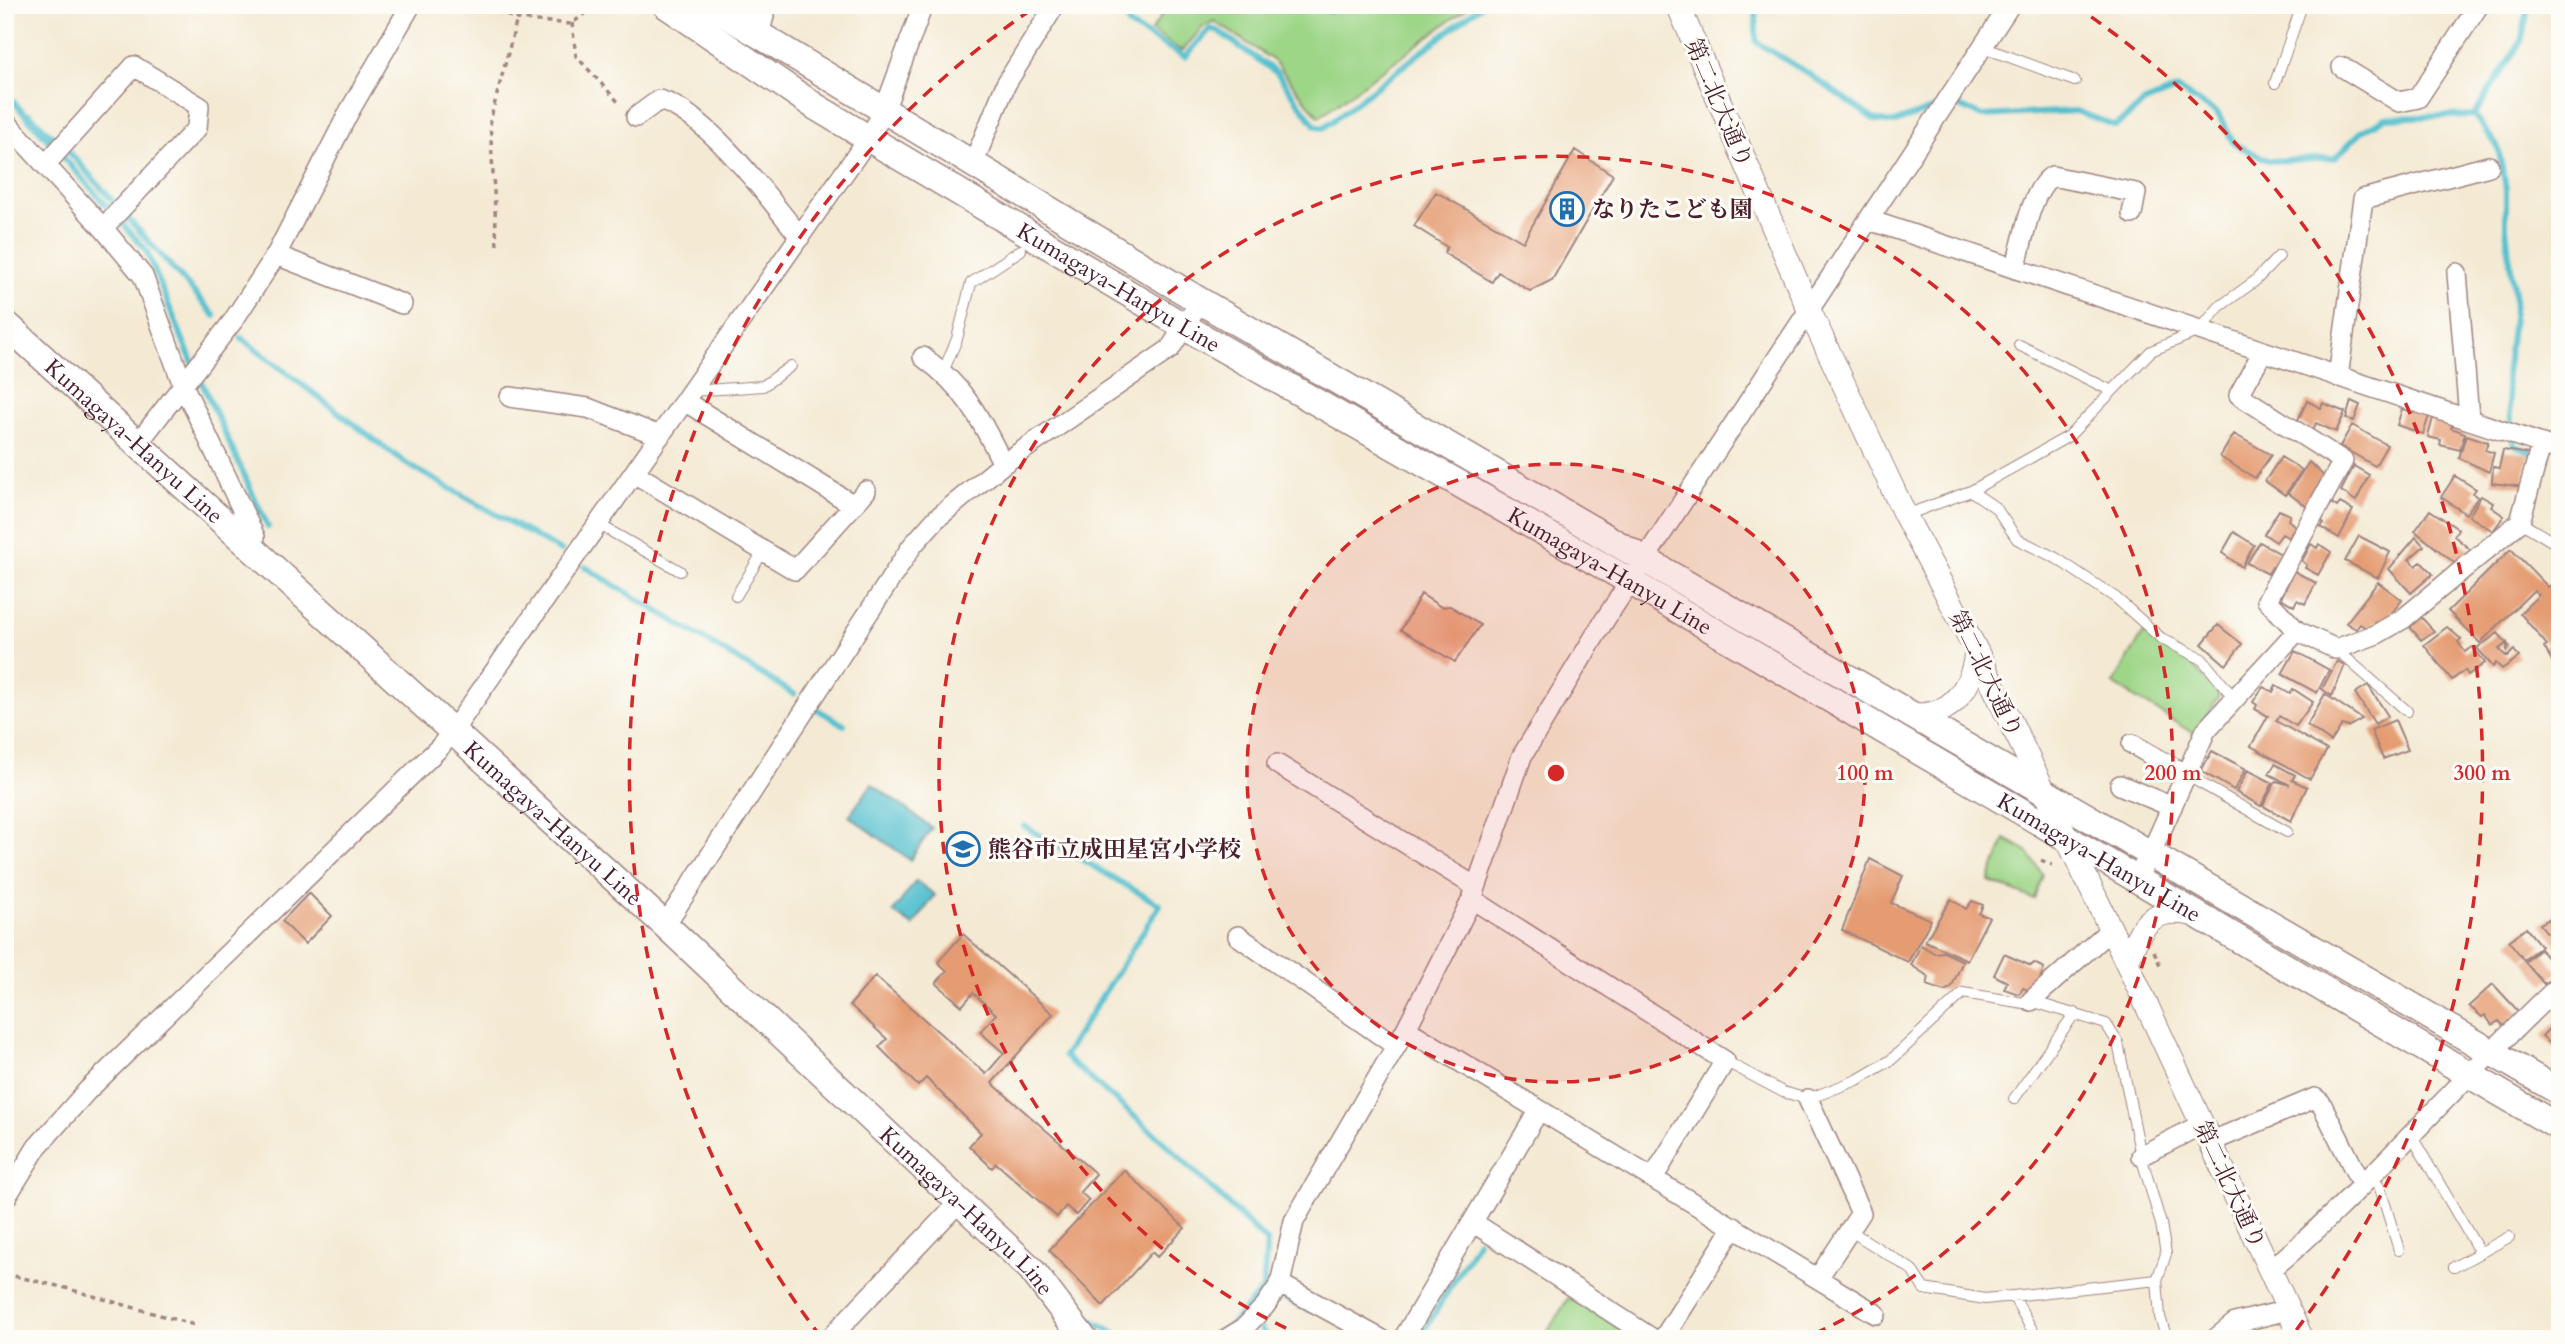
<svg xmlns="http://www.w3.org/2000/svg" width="2565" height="1344" font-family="Cardo,'Noto Serif JP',serif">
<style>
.green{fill:#9ed688;stroke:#747a5a;stroke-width:2}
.water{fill:#53bfce;stroke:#4e6f7c;stroke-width:2}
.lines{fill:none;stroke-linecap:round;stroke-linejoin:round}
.stream{stroke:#53bfce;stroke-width:6}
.building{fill:#e59c72}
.service-casing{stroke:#9f8480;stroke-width:12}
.minor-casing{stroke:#9f8480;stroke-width:22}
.tertiary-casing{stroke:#9f8480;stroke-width:25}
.secondary-casing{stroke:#9f8480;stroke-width:29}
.path{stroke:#9f8480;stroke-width:3.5;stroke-dasharray:5 5;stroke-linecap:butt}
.service{stroke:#fff;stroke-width:10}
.minor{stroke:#fff;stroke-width:19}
.tertiary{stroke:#fff;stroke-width:23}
.secondary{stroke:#fff;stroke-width:26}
.ring{fill:none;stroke:#d62828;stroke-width:3.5;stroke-dasharray:12 9}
.labels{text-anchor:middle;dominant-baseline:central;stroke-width:6;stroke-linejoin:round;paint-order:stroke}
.street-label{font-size:23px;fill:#4a1f2b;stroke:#fdfcf7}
.poi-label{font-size:23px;font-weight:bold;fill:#4a1f2b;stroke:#fdfcf7;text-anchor:start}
.centre{fill:#d62828;stroke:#fdfcf7;stroke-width:3.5}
.ring-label{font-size:21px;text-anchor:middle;font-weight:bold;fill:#d62828;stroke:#fdfcf7;stroke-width:6;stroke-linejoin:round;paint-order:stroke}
</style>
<rect width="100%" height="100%" fill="#fdfcf7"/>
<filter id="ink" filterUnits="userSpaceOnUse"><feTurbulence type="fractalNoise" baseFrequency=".0143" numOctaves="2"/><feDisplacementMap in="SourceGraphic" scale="14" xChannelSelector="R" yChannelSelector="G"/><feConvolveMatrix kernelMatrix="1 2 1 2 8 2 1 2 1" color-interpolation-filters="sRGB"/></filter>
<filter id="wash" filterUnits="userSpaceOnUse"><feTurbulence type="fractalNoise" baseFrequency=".00686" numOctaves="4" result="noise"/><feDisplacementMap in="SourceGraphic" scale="28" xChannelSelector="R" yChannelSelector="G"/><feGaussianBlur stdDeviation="1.57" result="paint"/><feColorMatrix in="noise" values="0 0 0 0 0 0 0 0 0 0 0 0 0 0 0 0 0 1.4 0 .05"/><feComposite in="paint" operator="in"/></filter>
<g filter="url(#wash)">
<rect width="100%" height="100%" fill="#f4ead4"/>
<path class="green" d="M1169,5H1314L1330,13L1339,5H1471L1319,117L1274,61L1214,21L1203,27L1182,51L1151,31Z
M2144,632L2181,654L2220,694L2196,735L2113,684Z
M2005,839L2027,851L2043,875L2034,899L1989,881Z
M1569,1297L1637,1339H1543Z"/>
<path class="water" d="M872,784L932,828L910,860L849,816Z
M916,881L935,895L913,926L893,912Z"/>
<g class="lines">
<path class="stream" d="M1122,5L1129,25L1185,57L1210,29L1218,31L1277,73L1315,125L1323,128L1482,5
M1756,5V42L1806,72L1875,120L1893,123L1935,108
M5,92L146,250L190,357L268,527
M1957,105L1982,116L2076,111L2116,126L2145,102L2178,89L2218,114L2234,144L2270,161L2335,158L2361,132L2385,118L2474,115L2521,41L2529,5
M29,114L72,155L215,316
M2474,115L2498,147L2506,189V229L2515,301L2506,376L2513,438L2516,446L2535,453
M241,338L405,463L561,551
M585,567L794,694
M815,708L844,725
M1024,826L1160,905L1064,1056L1162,1140L1267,1242L1263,1289L1232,1324L1208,1339
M1285,1299L1310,1310
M1091,1320L1126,1339
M1261,1329L1268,1339
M1419,1339L1478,1241"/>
</g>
<g id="blocks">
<path class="building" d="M1575,150L1613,175L1552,280L1530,291L1498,272L1492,282L1444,253L1447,247L1414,226L1436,192L1523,242Z
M2307,401L2321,408L2323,403L2345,412L2336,432L2316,423L2313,430L2297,422Z
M2351,401L2360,405L2354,421L2346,419Z
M2402,409L2429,416L2423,434L2397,425Z
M2433,418L2453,424L2451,428L2465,433L2460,450L2440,445L2441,440L2428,437Z
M2352,425L2387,445L2375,466L2340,446Z
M2234,434L2271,455L2255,478L2220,457Z
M2466,435L2488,442L2485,450L2494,453L2489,472L2459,458Z
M2503,450L2529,454L2524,487L2492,483L2493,467L2499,468Z
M2281,457L2302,470L2285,495L2265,481Z
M2309,462L2328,480L2309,508L2288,493Z
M2354,466L2369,475L2356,501L2341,491Z
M2455,476L2476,489L2473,493L2478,497L2466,514L2441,497Z
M2481,496L2493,503L2491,507L2504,516L2493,531L2469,516Z
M2332,503L2337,507L2340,503L2353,510L2339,538L2321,527L2324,523L2320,519Z
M2279,510L2290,515L2288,520L2295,526L2289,538L2282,534L2276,542L2264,534Z
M2430,510L2458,529L2454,536L2472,551L2458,566L2415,531Z
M2234,532L2254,545L2242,567L2222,553Z
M2359,536L2390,552L2378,578L2345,561Z
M2416,537L2424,546L2409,559L2416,566L2421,562L2433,574L2411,593L2389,569Z
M2260,542L2284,556L2277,569L2272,567L2268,574L2247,563Z
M2311,544L2317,548L2319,544L2331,552L2318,575L2305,568L2307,565L2302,561Z
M2511,549L2548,587L2552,584L2560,592V674L2544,647L2547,645L2520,613L2539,595L2534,590L2480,643L2448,611Z
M2294,571L2316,583L2305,604L2297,600L2294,606L2281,598Z
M2378,582L2402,600L2382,625L2376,622L2369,630L2360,624L2356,629L2346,623Z
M1421,594L1441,607L1450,606L1480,625L1455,662L1401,630Z
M2421,617L2434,631L2421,640L2410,627Z
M2218,625L2242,644L2226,665L2202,644Z
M2447,627L2461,639L2458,642L2465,652L2473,647L2485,663L2468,675L2465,670L2452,680L2424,645Z
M2498,633L2510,647L2507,651V643L2499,649L2507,657L2514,650L2519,657L2502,669L2496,663L2493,667L2477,648Z
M2295,651L2329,670L2317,693L2282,674Z
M2337,661L2345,665L2332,696L2322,689Z
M2368,685L2388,716L2375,724L2355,693Z
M2276,686L2290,694L2293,689L2313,702L2296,726L2279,716L2276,721L2327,750L2310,779L2251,746L2268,716L2255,709L2257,705L2253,702L2263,687L2273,692Z
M2325,694L2362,719L2348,727L2342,725L2331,742L2307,725Z
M2395,720L2408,750L2383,759L2371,730Z
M2212,751L2246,769L2234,790L2201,771Z
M2275,764L2295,775L2292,780L2307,787L2291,821L2263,806L2276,781L2290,785L2269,774Z
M2248,770L2273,783L2261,806L2236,792Z
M1870,859L1903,876L1891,903L1931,920L1908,962L1842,930Z
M309,893L332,916L305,944L282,921Z
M1951,899L1966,909L1972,901L1983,905L1979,914L1989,917L1967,960L1925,941Z
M2560,913V949L2540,924Z
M2526,928L2541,946L2524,960L2509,941Z
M963,934L1053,1014L992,1083L1096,1174L1080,1192L1089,1200L1076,1215L1066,1206L1057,1217L996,1163L992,1168L969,1146L981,1133L926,1078L918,1086L879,1047L887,1039L850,1005L875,976L986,1074L1004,1053L980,1032L996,1014L973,993L962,1006L936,983L947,971L938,962Z
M1921,945L1934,953L1944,952L1963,961L1951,988L1944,991L1927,985L1929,977L1911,965Z
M2540,949L2559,972L2544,984L2525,962Z
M2004,954L2031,966L2034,963L2044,968L2035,993L2023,988L2019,994L2004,989L2007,982L1994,975Z
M2493,984L2519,1012L2504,1026L2499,1021L2492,1025L2485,1015L2482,1017L2469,1006Z
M2560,1017V1053L2542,1036Z
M1124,1170L1185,1228L1157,1257L1152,1252L1103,1306L1049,1250Z"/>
</g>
</g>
<g filter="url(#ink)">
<use href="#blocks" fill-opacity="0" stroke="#9f8480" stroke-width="2"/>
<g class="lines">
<g class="service-casing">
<path id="service" d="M1982,47L2075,81
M2275,83L2302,5
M2019,345L2110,390
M943,372L957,339L971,283L1021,250
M692,391L763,386L791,366
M1971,491L1996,508L2017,539L2056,558L2116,598L2162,639L2202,659L2234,698
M1906,515L1971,491L2069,436L2151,351L2199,331L2219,307L2255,281L2279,256
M2520,522L2560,546
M598,524L680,571
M736,596L764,550
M2336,649L2407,711
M2186,775L2287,832
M1725,1061L1783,1092L1808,1099L1857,1080L1891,1060L1963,993L2024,1003L2031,1001L2106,1024L2118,1043L2141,1156L2161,1224L2166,1254L2157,1280L2160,1317L2167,1339
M2014,1099L2075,1013
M2411,1135L2480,1253
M2372,1177L2380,1188L2399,1250
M1849,1230L1911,1269L1924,1289L1985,1299L2157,1280
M2454,1267L2509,1237
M2014,1297L2037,1339"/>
</g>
<g class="minor-casing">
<path id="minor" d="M751,5L764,16L759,35
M2342,67L2399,102L2418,98L2479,5
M636,117L659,100C706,112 769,198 800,237
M5,121L103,228L143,276L183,385L255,537L251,548
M46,164L134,66L199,106L197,128L103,228
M973,164L1006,84L1055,5
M1869,220L2560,450
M276,255L402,304
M2015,269C2023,243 2030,190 2052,176L2136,193L2132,214
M2457,273L2469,418
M923,357C965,387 981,419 1003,464
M2338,377L2363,199L2489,166
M510,397L588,408L660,436
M684,401L852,504
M138,443L233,321L276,255L350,110L411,5
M634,473L795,570L866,491
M2297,631L2336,649L2377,634L2403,619L2520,522L2541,445
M2132,744L2186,775
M1277,764L1476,887
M2120,785L2172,807
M2137,877L2151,853L2206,730L2297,631L2267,600L2343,461L2239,395L2262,353
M1472,899L1725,1061L1653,1178
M665,925L912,546L936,519L1003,464L1170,349L1200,301
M1238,936L1396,1046
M2031,1001L2111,929
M1406,1029L1876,1314
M1808,1099L1861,1213L1818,1278
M2210,1142L2315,1098L2321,1103L2362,1185
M2141,1156L2202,1124
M5,1199L37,1147L87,1091L440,747L452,732L868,139L884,111L923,5
M1474,1223L1653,1339
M2270,1270C2300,1247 2326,1220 2353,1194C2423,1125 2488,1052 2560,985
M1280,1284L1381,1339
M829,1339L959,1202
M1226,1339L1244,1328L1265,1306L1280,1284L1294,1221L1406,1029L1472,899L1522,756L1604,621L2010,5
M1403,1339L1539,1110
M1663,1339L1734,1227
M2215,1339L2235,1323L2288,1310"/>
</g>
<g class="tertiary-casing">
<path id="tertiary" d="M1678,5L1809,310L1905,515L1976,650L2127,963L2302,1339
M1913,714C1951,720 1974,684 1976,650
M2127,963C2140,925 2152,904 2196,915"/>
</g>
<g class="secondary-casing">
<g id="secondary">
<path id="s1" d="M666,5L816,107L1185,327L1631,582L2560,1128"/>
<path d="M710,5L1200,301L2560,1092"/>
<path id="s2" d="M5,323L665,925L1031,1269L1084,1339"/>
</g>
</g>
<path class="path" d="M478,5L517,19L571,24L597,5
M572,23L576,56L621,105
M497,245L490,121L517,19
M2041,860L2052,865
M2154,951L2160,965
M5,1274L62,1287L198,1326"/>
<use href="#service" class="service"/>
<use href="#minor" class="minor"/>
<use href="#tertiary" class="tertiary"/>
<use href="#secondary" class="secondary"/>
</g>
</g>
<circle cx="1556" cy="773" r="309" fill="#d62828" fill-opacity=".12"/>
<g class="ring">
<circle cx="1556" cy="773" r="309"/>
<path d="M1305 1337A617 617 0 1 1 1807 1337"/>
<path d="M821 1337A926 926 0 0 1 1038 5M2074 5A926 926 0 0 1 2291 1337"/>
</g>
<defs>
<g id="building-ring" transform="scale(1.75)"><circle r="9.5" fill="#fdfcf7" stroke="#1f6fb2" stroke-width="1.5"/><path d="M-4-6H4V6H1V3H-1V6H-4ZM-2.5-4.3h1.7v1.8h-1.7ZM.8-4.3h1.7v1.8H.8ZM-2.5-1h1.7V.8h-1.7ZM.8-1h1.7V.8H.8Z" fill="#1f6fb2"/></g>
<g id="school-ring" transform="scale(1.75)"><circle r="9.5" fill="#fdfcf7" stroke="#1f6fb2" stroke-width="1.5"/><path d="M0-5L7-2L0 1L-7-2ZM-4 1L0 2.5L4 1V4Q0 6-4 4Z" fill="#1f6fb2"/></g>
</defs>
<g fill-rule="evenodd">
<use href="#building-ring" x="1567" y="209"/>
<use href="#school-ring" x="963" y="849"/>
</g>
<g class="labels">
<g class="street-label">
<text transform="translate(1719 103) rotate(67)">第二北大通り</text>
<text stroke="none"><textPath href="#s1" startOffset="534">Kumagaya-Hanyu Line</textPath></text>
<text stroke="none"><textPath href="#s2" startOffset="175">Kumagaya-Hanyu Line</textPath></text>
<text stroke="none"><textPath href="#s1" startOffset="1101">Kumagaya-Hanyu Line</textPath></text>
<text transform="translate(1986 674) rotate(64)">第二北大通り</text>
<text stroke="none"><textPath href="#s2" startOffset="742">Kumagaya-Hanyu Line</textPath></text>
<text stroke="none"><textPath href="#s1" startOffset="1668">Kumagaya-Hanyu Line</textPath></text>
<text transform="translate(2230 1185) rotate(65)">第二北大通り</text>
<text stroke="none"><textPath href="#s2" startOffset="1309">Kumagaya-Hanyu Line</textPath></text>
</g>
<g class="poi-label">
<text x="1592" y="209">なりたこども園</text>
<text x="988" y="849">熊谷市立成田星宮小学校</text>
</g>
</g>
<circle cx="1556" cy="773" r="10" class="centre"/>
<g class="ring-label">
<text x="1865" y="780">100 m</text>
<text x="2173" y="780">200 m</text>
<text x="2482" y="780">300 m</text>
</g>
<rect width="2565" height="1344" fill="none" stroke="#fdfcf7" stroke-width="28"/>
</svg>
